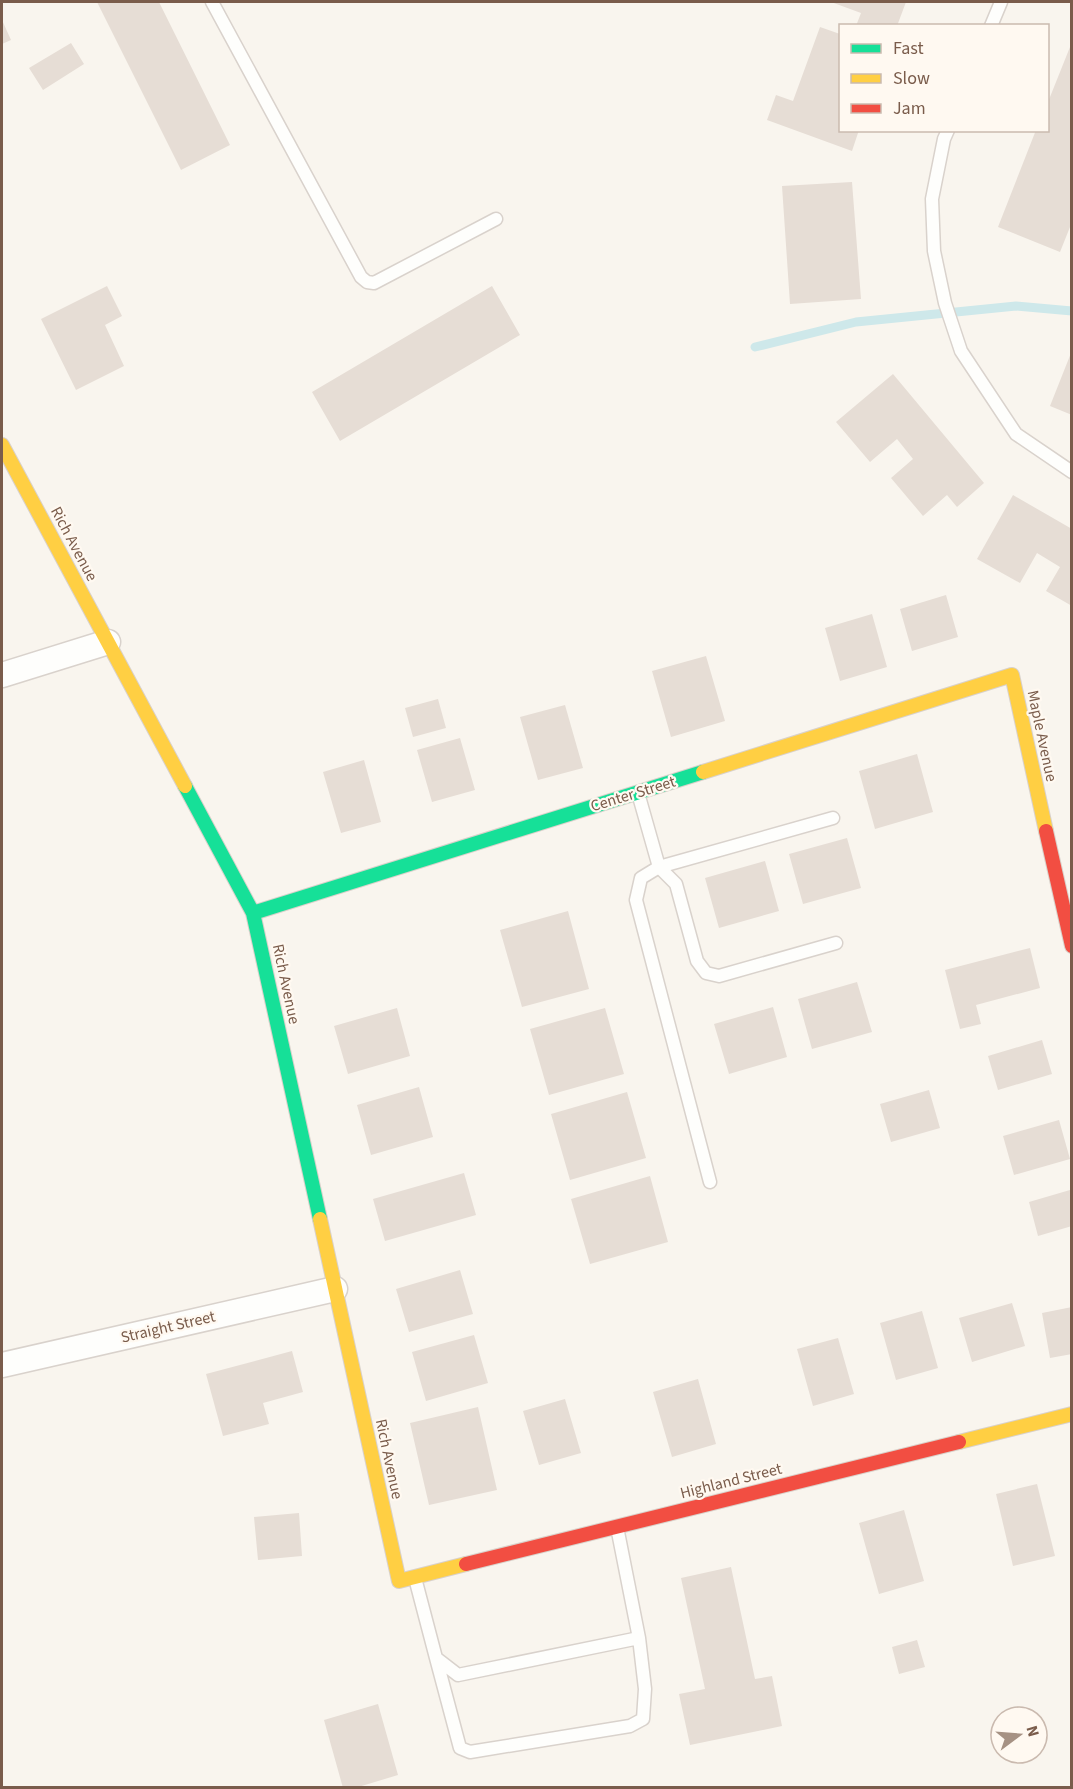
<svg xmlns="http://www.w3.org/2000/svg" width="1073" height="1789" font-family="'Source Sans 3',sans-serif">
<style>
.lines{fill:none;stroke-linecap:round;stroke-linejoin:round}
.stream{stroke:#cee8ea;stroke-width:9}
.building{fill:#e6ddd5}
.lane-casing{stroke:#d9d2cc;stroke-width:15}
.street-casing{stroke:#d9d2cc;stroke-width:27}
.fast-casing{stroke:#d9d1ca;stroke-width:16}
.slow-casing{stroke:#d9d1ca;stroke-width:16}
.jam-casing{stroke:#d9d1ca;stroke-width:16}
.lane{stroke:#fefefc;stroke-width:12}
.street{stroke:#fefefc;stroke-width:24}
.fast{stroke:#16e098;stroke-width:14}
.slow{stroke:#ffcf43;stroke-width:14}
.jam{stroke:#f24e42;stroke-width:14}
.labels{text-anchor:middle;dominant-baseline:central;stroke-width:4.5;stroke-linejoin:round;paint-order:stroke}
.street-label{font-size:16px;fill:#7a5c4b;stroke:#fff9f1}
</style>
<rect width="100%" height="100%" fill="#f9f5ee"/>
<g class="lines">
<path class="stream" d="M755,347L856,322L1016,306L1072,311"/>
</g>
<path class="building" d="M97,2H159L230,145L181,170Z
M831,2H906L897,26H856L861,13Z
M2,20L11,40L2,44Z
M820,27L840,34V130H859L852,151L767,120L776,95L793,101Z
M1072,42V222L1060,252L998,227L1036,130H1048V102Z
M71,43L84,64L43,90L29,68Z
M852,182L861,299L790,304L782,186Z
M107,286L122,316L105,325L124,366L76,390L41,319Z
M492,286L520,335L340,441L312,392Z
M1071,353H1072V415L1050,406Z
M893,374L984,483L957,507L947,495L923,516L891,478L913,459L897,439L870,462L836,422Z
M1013,495L1072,529V606L1046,591L1060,567L1037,553L1020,583L977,559Z
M946,595L958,637L912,651L900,609Z
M872,614L887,667L840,681L825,628Z
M706,656L725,721L671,737L652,671Z
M438,699L446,728L413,737L405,708Z
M565,705L583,768L538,780L520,717Z
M460,738L475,790L432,802L417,750Z
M917,754L933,812L875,829L859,771Z
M364,760L381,822L341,833L323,772Z
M847,838L861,888L803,904L789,854Z
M765,861L779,911L719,928L705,878Z
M568,911L589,989L522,1007L500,930Z
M1030,948L1040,988L976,1005L981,1024L960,1029L945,970Z
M857,982L872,1032L812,1049L798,999Z
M773,1007L787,1057L729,1074L714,1024Z
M397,1008L410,1056L348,1074L334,1026Z
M605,1008L624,1074L549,1095L530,1029Z
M1042,1040L1052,1074L998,1090L988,1056Z
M419,1087L433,1137L371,1155L357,1105Z
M929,1090L940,1128L891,1142L880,1104Z
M627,1092L646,1158L570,1180L551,1114Z
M1059,1120L1070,1159L1014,1175L1003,1136Z
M464,1173L476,1215L385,1241L373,1199Z
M650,1176L668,1242L590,1264L571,1199Z
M1070,1190L1072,1226L1038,1236L1029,1202Z
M460,1270L473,1314L409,1332L396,1289Z
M1012,1303L1025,1346L972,1362L959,1318Z
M1072,1307V1354L1050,1358L1042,1313Z
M922,1311L938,1368L896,1380L880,1323Z
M474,1335L488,1383L426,1401L412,1352Z
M838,1338L854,1394L813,1406L797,1349Z
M292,1351L303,1392L263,1403L269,1424L223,1436L206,1374Z
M698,1379L716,1444L672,1457L653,1392Z
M565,1399L581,1453L539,1465L523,1411Z
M478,1407L497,1490L429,1505L410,1423Z
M1037,1484L1055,1556L1013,1566L996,1494Z
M904,1510L924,1581L879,1594L859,1523Z
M299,1513L302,1556L258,1560L254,1517Z
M731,1567L755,1679L772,1676L782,1726L690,1745L679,1694L705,1689L681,1578Z
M917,1640L925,1667L899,1674L892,1647Z
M378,1704L398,1775L355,1788H343L324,1720Z"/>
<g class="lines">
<g class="lane-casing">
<path id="lane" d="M212,2L361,277L367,282L374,283L496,219
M991,26L1001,2
M948,130L944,139L932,199L934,251L945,303L961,351L1016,434L1072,472
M638,793L659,867L641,878L636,900L710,1182
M659,867L676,884L697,961L706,973L719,976L836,943
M659,867L833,818
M415,1578L436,1658L458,1675L639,1638L617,1527
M436,1658L460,1748L470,1752L630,1726L643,1719L645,1689L639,1638"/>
</g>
<g class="street-casing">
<path id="street" d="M2,675L108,642
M2,1365L335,1289"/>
</g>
<g class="fast-casing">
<path id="fast" d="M185,786L253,913L320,1219
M253,913L703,772"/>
</g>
<g class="slow-casing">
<path id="slow" d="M2,445L185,786
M703,772L1012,675L1046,831
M320,1219L399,1581L466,1564
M959,1442L1072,1414"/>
</g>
<g class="jam-casing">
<path id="jam" d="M1046,831L1072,946
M466,1564L959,1442"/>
</g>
<use href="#lane" class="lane"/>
<use href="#street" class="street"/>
<use href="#fast" class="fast"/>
<use href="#slow" class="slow"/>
<use href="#jam" class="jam"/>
</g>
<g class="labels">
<g class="street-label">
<text transform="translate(74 544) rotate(62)">Rich Avenue</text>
<text transform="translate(1042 736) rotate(78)">Maple Avenue</text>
<text transform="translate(633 794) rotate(-17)">Center Street</text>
<text transform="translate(286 984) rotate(78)">Rich Avenue</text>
<text transform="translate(168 1327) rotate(-13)">Straight Street</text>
<text transform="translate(389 1459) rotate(78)">Rich Avenue</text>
<text transform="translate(731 1481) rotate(-14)">Highland Street</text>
</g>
</g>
<rect width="1073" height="1789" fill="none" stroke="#7a5c4b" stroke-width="6"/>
<rect x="839" y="24" width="210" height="108" fill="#fff9f1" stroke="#cabaaf" stroke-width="1.5"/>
<rect x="851" y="44" width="30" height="9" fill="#16e098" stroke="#cabaaf" stroke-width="1.5"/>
<text x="893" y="54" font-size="18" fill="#7a5c4b">Fast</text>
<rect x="851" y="74" width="30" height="9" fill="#ffcf43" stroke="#cabaaf" stroke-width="1.5"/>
<text x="893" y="84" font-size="18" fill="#7a5c4b">Slow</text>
<rect x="851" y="104" width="30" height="9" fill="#f24e42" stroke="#cabaaf" stroke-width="1.5"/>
<text x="893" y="114" font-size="18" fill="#7a5c4b">Jam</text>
<g transform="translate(1019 1735) rotate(74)"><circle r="28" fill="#fff9f1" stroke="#cabaaf" stroke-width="1.5"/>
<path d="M0-4.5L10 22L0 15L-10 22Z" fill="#a69284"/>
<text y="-9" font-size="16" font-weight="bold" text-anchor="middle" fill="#7a5c4b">N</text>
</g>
</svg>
